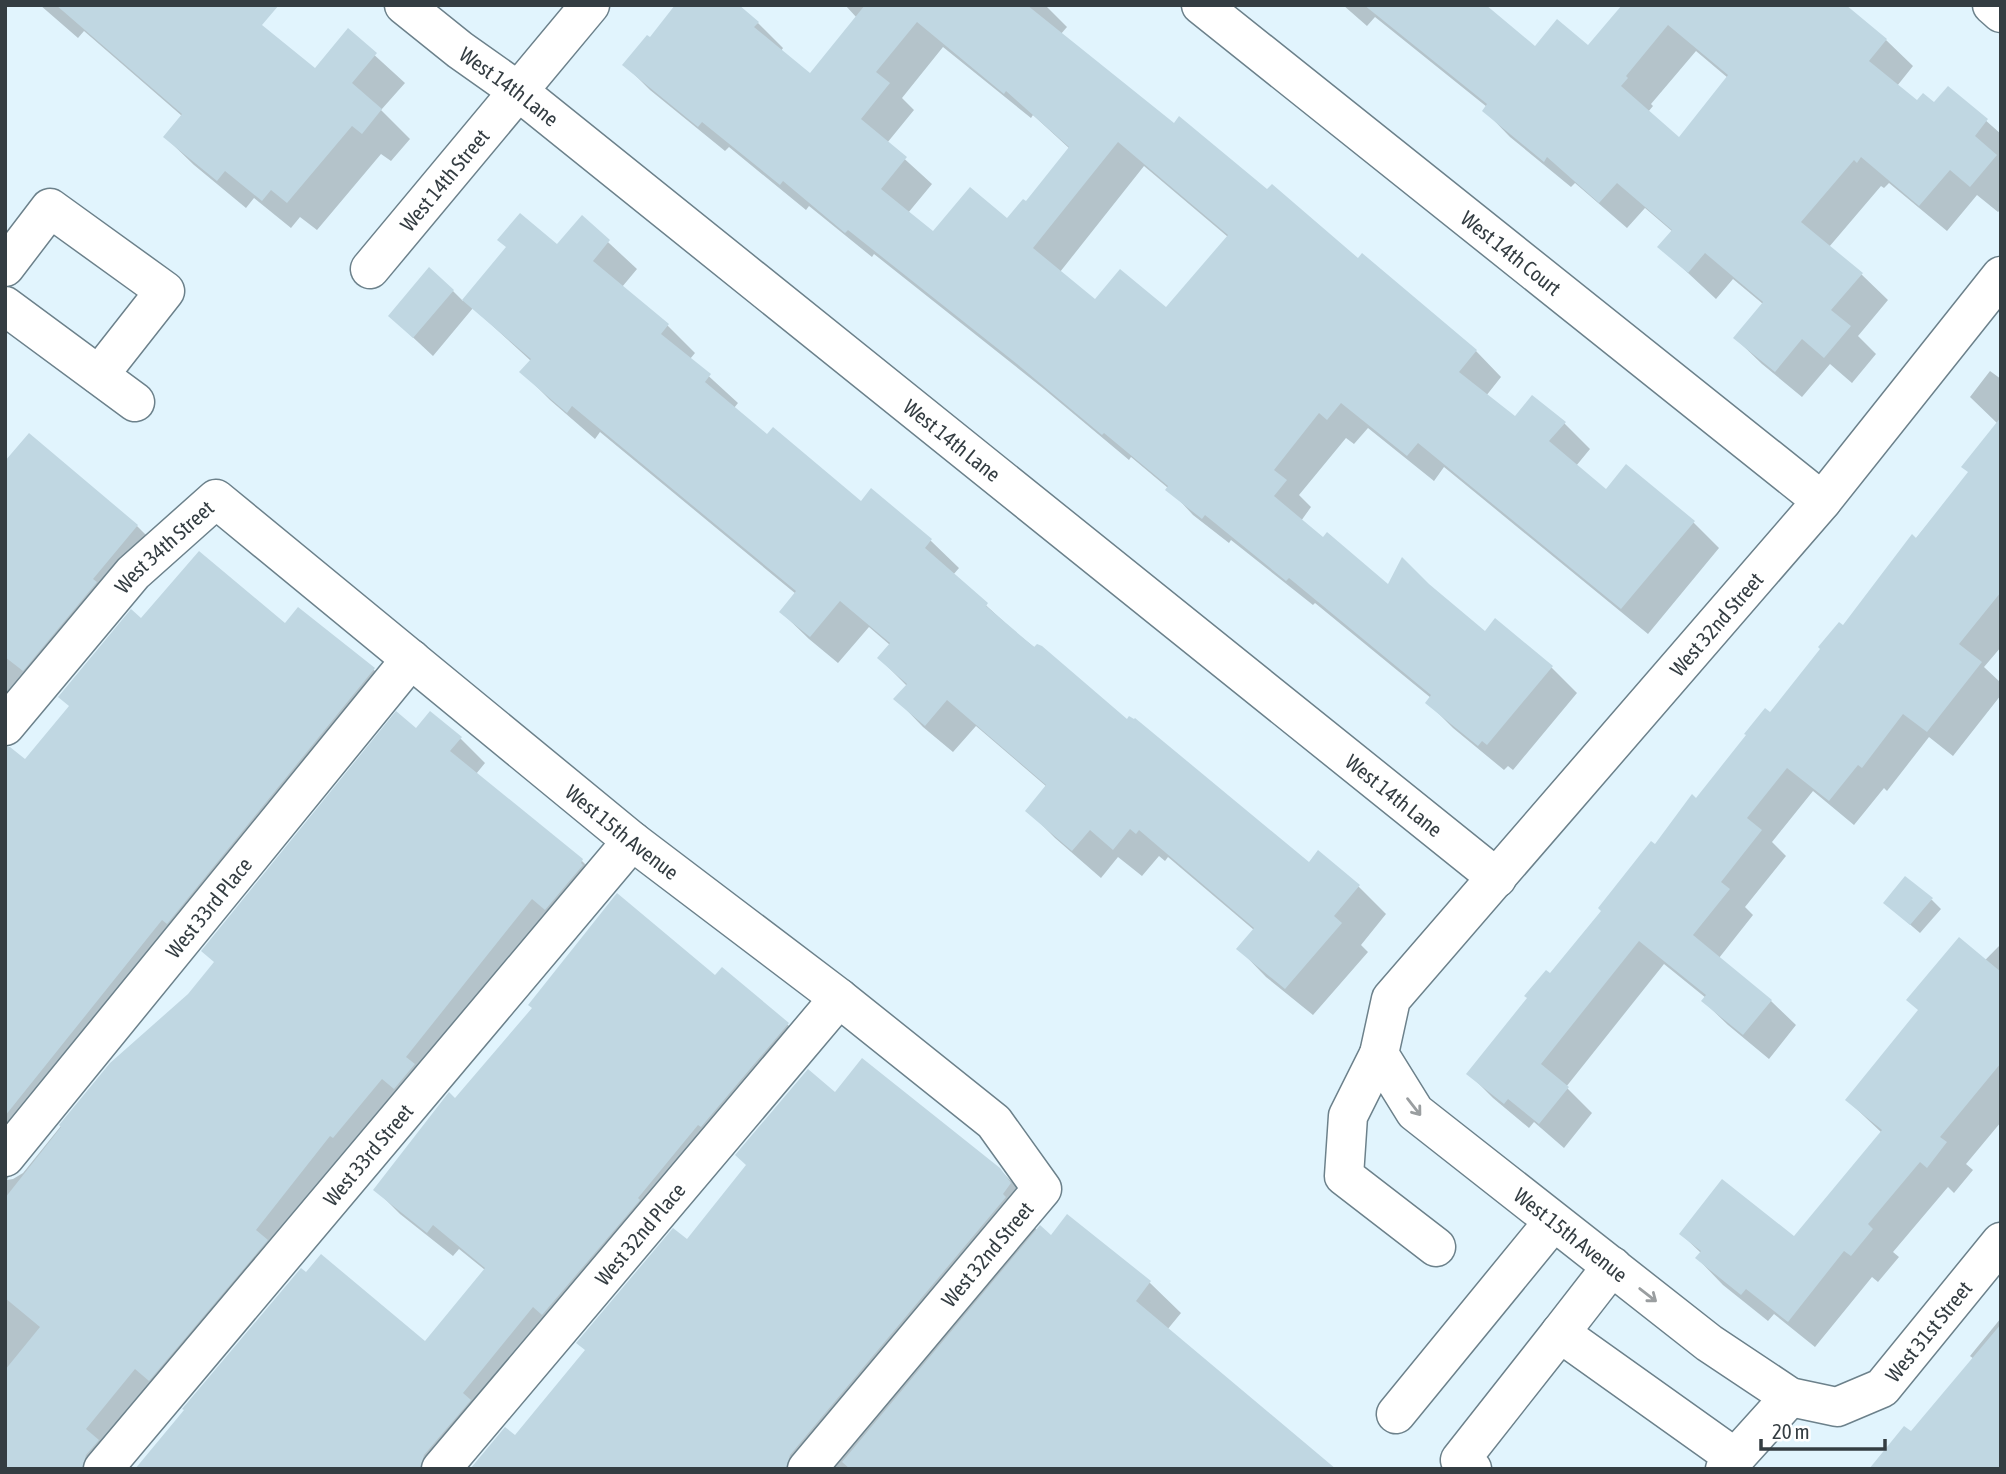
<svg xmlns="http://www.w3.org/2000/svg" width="2006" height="1474" font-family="'Asap Condensed',sans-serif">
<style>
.shadow{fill:#0003;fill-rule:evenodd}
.building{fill:#c0d7e2;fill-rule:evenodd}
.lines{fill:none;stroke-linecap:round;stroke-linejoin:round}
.minor-casing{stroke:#6c818b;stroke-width:41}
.minor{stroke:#fff;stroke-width:38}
.oneway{stroke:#9a9ea0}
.labels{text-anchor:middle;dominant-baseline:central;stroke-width:5;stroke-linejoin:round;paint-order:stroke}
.street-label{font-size:21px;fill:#343d42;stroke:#fff}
</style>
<rect width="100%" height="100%" fill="#e1f4fd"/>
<path class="shadow" d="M40,5H225L315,71L348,31L405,83L381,110L410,139L391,161L381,154L317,230L300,217L291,228L254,198L246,208L194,165L165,137L182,116L84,31L78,38Z
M845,5H1045L1067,27L1060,35L1174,126L1267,192L1476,351L1501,377L1486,396L1515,419L1564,423L1590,449L1576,466L1606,491L1693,522L1719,548L1648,634L1444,467L1434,481L1368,428L1354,444L1346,438L1299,495L1311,507L1301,521L1389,587L1428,585L1485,633L1495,621L1552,668L1577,693L1513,770L1508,766L1504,770L1453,728L1428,703L1431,698L1315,603L1313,605L1231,540L1229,543L1193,515L1168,488L1131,457L1129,460L1044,389L874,254L872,257L809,206L806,210L729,147L725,151L650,90L624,64L758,23L783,48L781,51L811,75L857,18ZM943,47L1031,118L1033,115L1070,149L1026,204L1007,220L933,234L908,213L932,184L887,143L914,110L902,98ZM1144,166L1228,237L1167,309L1096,301L1060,272Z
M1343,5H1483L1535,49L1589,48L1624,5L1886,40L1913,66L1897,86L1918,103L1935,105L1949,88L2001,134V209L1998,212L1977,195L1947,231L1889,183L1884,188L1881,186L1829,247L1861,274L1888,300L1858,336L1876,354L1852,383L1830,364L1802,397L1762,364L1735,338L1763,304L1733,279L1716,299L1660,247L1673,232L1645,208L1627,228L1575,183L1571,187L1510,137L1484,110L1487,107L1375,17L1367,26ZM1696,51L1728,78L1679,140L1648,112L1653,106L1651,104Z
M582,218L637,269L622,287L667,325L695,353L690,359L738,403L734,408L768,436L861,503L871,491L931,541L959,568L953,575L1015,632L1309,864L1319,853L1359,887L1386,914L1361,945L1368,952L1313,1015L1266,977L1239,949L1254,930L1168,857L1165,861L1159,856L1142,876L1118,857L1101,878L1055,838L1027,810L1047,787L976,726L953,752L923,727L896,699L907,686L879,658L890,645L869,627L838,663L809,639L781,612L796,594L600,432L595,439L550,400L522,372L531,361L473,308L433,356L390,316L453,291L463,301L508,248L557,247Z
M1990,371L2001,379V647L1984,667L2001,683V695L1953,756L1929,737L1887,791L1884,788L1854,825L1813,791L1772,842L1786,856L1745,907L1753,915L1719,958L1771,1001L1796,1025L1769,1059L1728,1025L1703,1001L1706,998L1664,964L1566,1087L1592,1113L1564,1148L1534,1122L1529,1128L1493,1098L1469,1074L1655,846L1771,714L1970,473L1998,424L1970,397Z
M5,464L137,526L162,551L5,737Z
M298,609L374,670L399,695L13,1168L7,1180L13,1179L23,1173L111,1064L190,995L416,730L460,738L485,763L476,774L582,861L607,886L121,1469H5V749L25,762L142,620L285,625Z
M1932,900L1941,909L1920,933L1885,903Z
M2001,944V1122L1966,1164L1973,1170L1954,1193L1948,1187L1893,1252L1899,1257L1878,1282L1872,1277L1815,1347L1774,1314L1768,1321L1723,1285L1697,1258L1701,1253L1681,1234L1794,1239L1882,1133L1847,1100Z
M722,969L788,1025L812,1050L457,1469H137L426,1343L485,1270L459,1249L453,1256L400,1214L375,1189L456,1100L715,978Z
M836,1094L999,1169L1030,1200L1032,1225L1038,1231L1051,1237L1067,1217L1150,1283L1181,1313L1167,1330L1333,1469H472L516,1437L688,1242Z
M2001,1318V1469L1911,1434L1974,1359L1970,1356Z"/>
<path class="building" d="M56,5H279L262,25L315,68L348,28L377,53L352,83L382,109L362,134L352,126L287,203L271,190L262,201L225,171L217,181L163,137L182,114Z
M675,5H739L759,22L754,27L810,73L865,5H1027L1174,123L1179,116L1267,189L1272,184L1358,258L1362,253L1477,350L1459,372L1515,416L1532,395L1566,422L1549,441L1606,489L1626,464L1695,521L1621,609L1418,443L1407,456L1341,403L1327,420L1319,413L1274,470L1287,480L1274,496L1323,537L1327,532L1388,584L1402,557L1429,584L1485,631L1495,618L1553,666L1487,745L1482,741L1478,746L1425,703L1431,695L1289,578L1286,581L1205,515L1202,519L1165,490L1168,486L1104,433L1102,435L1017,364L848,230L845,233L783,181L780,185L702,122L698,127L622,65L647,35L650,37ZM917,22L1004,94L1006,91L1069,147L1026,201L1023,199L1007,218L970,187L933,231L881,189L907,157L861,119L890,83L876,72ZM1118,142L1228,235L1166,307L1120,269L1095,299L1033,248Z
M1364,5H1486L1535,46L1557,19L1588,45L1622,5H1846L1887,39L1869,61L1917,100L1923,93L1934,102L1948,86L1988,119L1975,136L1997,155L1970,187L1950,170L1919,206L1861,157L1857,163L1854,160L1801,222L1863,273L1831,310L1851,326L1824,358L1802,339L1775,372L1733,338L1763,302L1705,253L1688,273L1657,247L1672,230L1617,183L1599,203L1547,157L1544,162L1482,111L1487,104ZM1668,25L1728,75L1679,137L1621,86L1628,78L1626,76Z
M520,213L557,244L582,215L610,240L593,261L669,324L661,334L711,374L705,382L767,434L773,427L861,501L871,488L932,539L925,548L988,603L986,606L1034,647L1037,644L1042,646L1127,719L1129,716L1134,719L1135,718L1309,862L1318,850L1360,885L1334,916L1342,923L1285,989L1236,949L1254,928L1139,830L1136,834L1130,829L1113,850L1090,830L1072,851L1025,811L1046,785L947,700L925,726L893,699L907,684L877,658L890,643L840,601L810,637L779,612L796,591L572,406L567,413L519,372L531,359L462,300L506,247L497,240Z
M429,267L454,290L413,338L388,316Z
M2001,417V592L1959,644L1982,662L1927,732L1903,714L1862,768L1858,765L1829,801L1787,768L1747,818L1762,830L1721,882L1730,889L1693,935L1772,1000L1743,1035L1701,1001L1706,995L1639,941L1541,1064L1569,1087L1539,1124L1508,1099L1504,1104L1466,1074L1527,998L1524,996L1546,970L1550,973L1601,911L1598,908L1651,841L1655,844L1692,794L1696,798L1746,735L1744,734L1765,708L1770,712L1820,649L1818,647L1839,622L1843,625L1912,534L1916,538L1968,472L1961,467Z
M29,433L138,525L93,579L97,582L23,671L5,657V461Z
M199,551L285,623L298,607L375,668L167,924L162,920L5,1116V747H10L25,759L69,706L58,697L131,609L141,618Z
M396,711L416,728L430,711L462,737L450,751L583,859L581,863L583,865L545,910L532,899L406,1057L415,1064L394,1089L382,1079L333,1138L330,1136L256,1230L268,1240L149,1381L135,1369L86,1429L99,1440L86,1455L82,1469H5V1370L40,1327L5,1298V1198L61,1127L59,1125L110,1063L188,994L214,962L201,951Z
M1905,876L1933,898L1910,925L1883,903Z
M617,893L715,975L722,967L789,1023L701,1127L698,1125L638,1198L640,1200L542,1315L533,1307L463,1393L471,1400L424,1455L420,1469H135L184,1410L182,1409L301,1268L306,1272L321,1254L425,1341L485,1268L433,1225L427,1233L373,1190L449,1092L455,1098L532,1008L528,1005Z
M1959,937L2001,972V1063L1940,1137L1947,1142L1927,1168L1920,1162L1868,1224L1873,1229L1851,1256L1844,1251L1788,1322L1746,1289L1741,1295L1695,1258L1701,1251L1679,1234L1722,1179L1794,1236L1882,1130L1845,1100L1918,1010L1906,1000Z
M862,1058L1000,1168L1011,1183L1003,1194L1006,1197L790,1455L786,1469H470L505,1427L515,1435L585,1350L576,1343L673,1228L687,1239L746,1165L735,1155L808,1069L835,1092Z
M1067,1214L1151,1281L1136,1301L1336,1469H850L842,1462L1040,1225L1051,1235Z
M2001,1324V1469H1869L1904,1426L1911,1431Z"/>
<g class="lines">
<g class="minor-casing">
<g id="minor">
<path id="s1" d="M404,5L460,50L518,91L1497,878"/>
<path id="s2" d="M1201,5L1822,501"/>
<path d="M1992,5L2001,13"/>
<path d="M5,267L50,208L165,291L99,375"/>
<path id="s3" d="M370,269L590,5"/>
<path id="s4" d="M2001,276L1822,501L1391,999L1379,1054L1415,1112L1709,1343L1790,1397L1837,1407L1882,1388L2001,1242"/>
<path d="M5,306L135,402"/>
<path id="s5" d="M5,726L133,573L216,499L632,841L839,998L994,1122L1042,1189L807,1469"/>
<path d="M1379,1054L1348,1116L1344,1176L1436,1247"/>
<path id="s6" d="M5,1157L411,659"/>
<path d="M1560,1333L1612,1266"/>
<path d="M1396,1414L1553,1222"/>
<path id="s7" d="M103,1469L632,841"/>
<path id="s8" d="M441,1469L839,998"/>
<path d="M1472,1469L1460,1460L1560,1333L1734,1457"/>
<path d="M1725,1469L1790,1397"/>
</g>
</g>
<use href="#minor" class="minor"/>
</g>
<defs><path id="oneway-shaft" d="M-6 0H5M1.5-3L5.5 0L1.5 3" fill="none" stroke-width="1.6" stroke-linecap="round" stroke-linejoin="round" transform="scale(1.75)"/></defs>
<g class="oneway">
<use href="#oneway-shaft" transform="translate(1414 1107) rotate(52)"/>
<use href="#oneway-shaft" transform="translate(1648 1295) rotate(38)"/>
</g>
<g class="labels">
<g class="street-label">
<text stroke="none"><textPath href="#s1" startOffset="133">West 14th Lane</textPath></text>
<text stroke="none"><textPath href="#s3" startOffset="116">West 14th Street</textPath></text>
<text stroke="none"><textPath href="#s2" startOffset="397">West 14th Court</textPath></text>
<text stroke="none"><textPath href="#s1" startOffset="700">West 14th Lane</textPath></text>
<text stroke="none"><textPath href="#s5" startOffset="240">West 34th Street</textPath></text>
<text transform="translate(1716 624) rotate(-49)">West 32nd Street</text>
<text stroke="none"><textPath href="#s1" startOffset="1267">West 14th Lane</textPath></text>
<text stroke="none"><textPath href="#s5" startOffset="836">West 15th Avenue</textPath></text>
<text stroke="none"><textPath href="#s6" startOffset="322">West 33rd Place</textPath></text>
<text stroke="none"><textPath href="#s7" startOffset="411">West 33rd Street</textPath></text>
<text stroke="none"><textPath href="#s8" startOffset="308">West 32nd Place</textPath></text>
<text stroke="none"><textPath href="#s4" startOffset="1269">West 15th Avenue</textPath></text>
<text transform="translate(987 1254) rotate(-50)">West 32nd Street</text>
<text stroke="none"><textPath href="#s4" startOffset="1712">West 31st Street</textPath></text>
</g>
</g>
<rect width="2006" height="1474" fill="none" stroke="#343d42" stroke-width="14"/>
<path d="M1761 1439v10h124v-10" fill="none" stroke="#343d42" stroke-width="3.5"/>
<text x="1772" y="1439" font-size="21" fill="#343d42" stroke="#ffffff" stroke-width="5" paint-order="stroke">20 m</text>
</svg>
